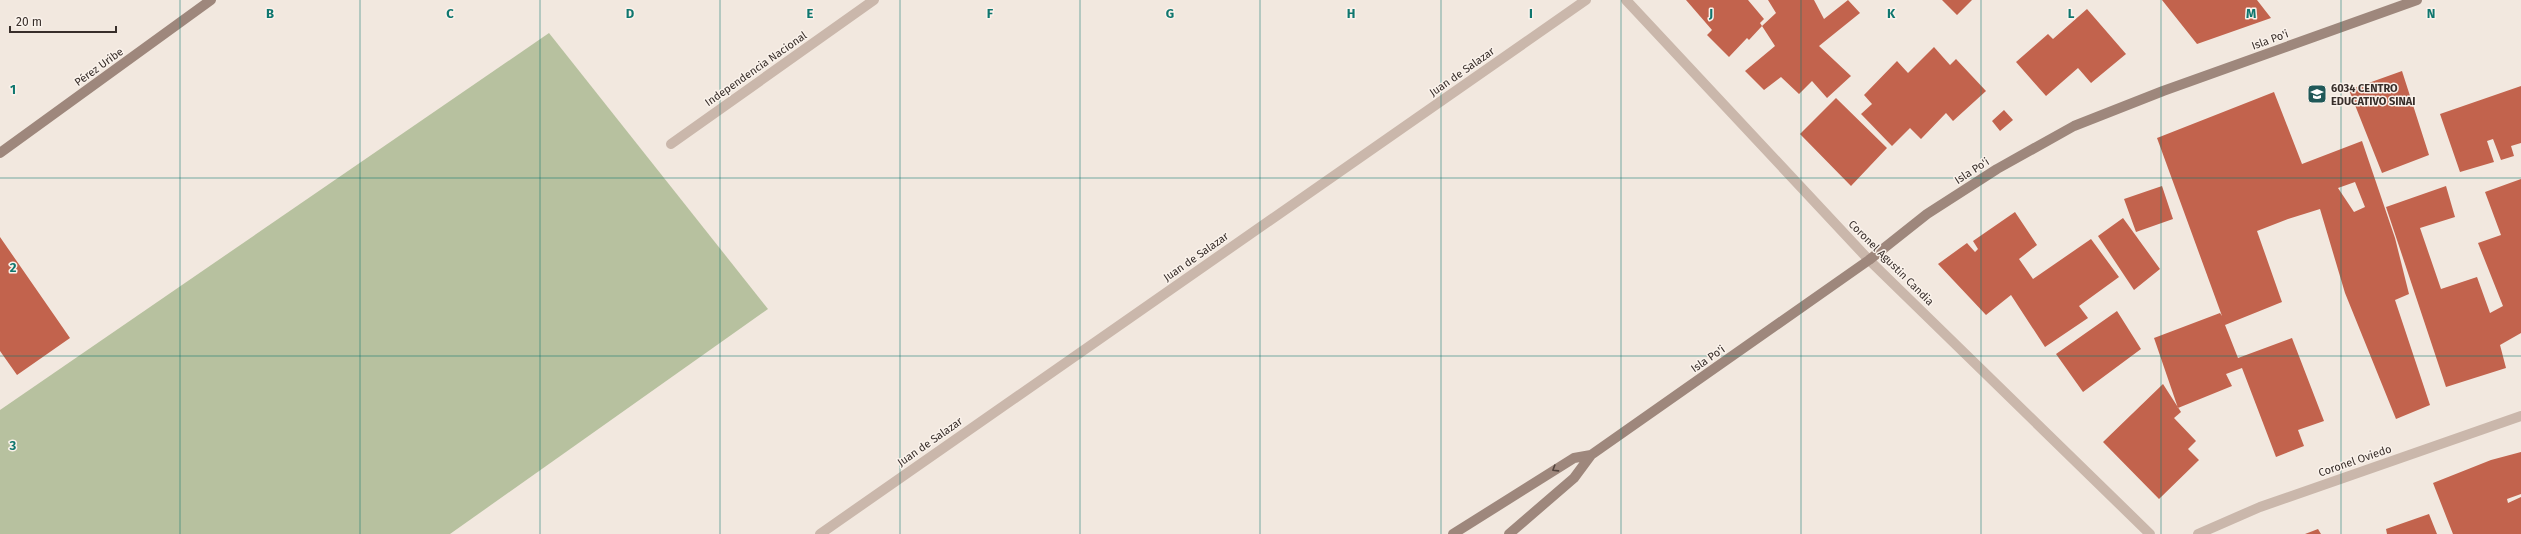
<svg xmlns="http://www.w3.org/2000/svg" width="2521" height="534" font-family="'Fira Sans',sans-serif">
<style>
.green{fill:#b7c19f}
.building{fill:#c2634d;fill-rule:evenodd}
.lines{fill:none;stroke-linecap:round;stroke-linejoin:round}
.street{stroke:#cab7ab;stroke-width:10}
.secondary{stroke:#9e877c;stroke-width:10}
.oneway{stroke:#52443e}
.grid{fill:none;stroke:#0f766e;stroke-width:1;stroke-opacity:0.55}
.labels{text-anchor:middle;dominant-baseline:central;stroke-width:3;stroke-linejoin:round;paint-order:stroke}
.street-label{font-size:11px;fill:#382e2a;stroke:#faf2eb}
.poi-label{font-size:11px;font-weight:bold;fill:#382e2a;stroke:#faf2eb;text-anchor:start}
.grid-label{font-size:13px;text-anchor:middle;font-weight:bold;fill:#0f766e;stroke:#faf2eb;stroke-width:3;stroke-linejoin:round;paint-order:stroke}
</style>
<rect width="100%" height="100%" fill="#f2e8df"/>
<path class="green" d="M549,33L768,309L450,534H0V410Z"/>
<path class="building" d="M1686,0H1748L1764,19L1760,23L1762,26L1749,40L1747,38L1729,57L1707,35L1712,30Z
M1768,0H1814L1824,19L1848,0L1860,13L1819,46L1851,76L1827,98L1812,81L1799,94L1781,77L1764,90L1745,71L1775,46L1762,26L1776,13Z
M1942,0H1972L1957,15Z
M2162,0H2257L2271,18L2197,44Z
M2087,9L2126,54L2091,83L2078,68L2046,96L2016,62L2048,34L2053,39Z
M1934,47L1950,65L1956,59L1986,91L1953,121L1946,113L1921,139L1910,128L1892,146L1861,114L1872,104L1864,95L1897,61L1908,73Z
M2402,71L2429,155L2382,173L2349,90Z
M2521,86V143L2511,146L2514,156L2501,160L2493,139L2487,141L2494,162L2460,172L2440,114Z
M2274,92L2302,164L2362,141L2395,238L2409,294L2395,300L2430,405L2396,419L2345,293L2320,209L2288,219L2257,231L2282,302L2225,325L2238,358L2292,338L2324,421L2298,430L2304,446L2276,457L2242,368L2226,374L2232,386L2178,408L2154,338L2220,313L2222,316L2157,138ZM2355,182L2365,207L2354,212L2338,188Z
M1836,98L1887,148L1851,186L1800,134Z
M2004,110L2013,120L2000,131L1992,121Z
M2521,179V333L2500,345L2506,368L2446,387L2386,207L2446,186L2455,217L2420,228L2441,289L2477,277L2490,313L2503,306L2478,243L2501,235L2485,192Z
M2162,186L2173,219L2136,232L2124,199Z
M2015,212L2037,245L2019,259L2033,279L2091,239L2119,277L2079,306L2088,318L2045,347L2011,295L1986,315L1938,264L1967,243L1975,252L1978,249L1973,241Z
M2123,218L2160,269L2134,290L2098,236Z
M0,237L70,338L17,375L0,351Z
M2117,311L2141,349L2083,392L2056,354Z
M2163,384L2181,412L2174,418L2196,441L2188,449L2199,460L2159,499L2103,442Z
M2521,452V494L2507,499L2508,503L2521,497V534H2453L2433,483L2491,460Z
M2429,514L2437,534H2387L2386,529Z
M2318,529L2321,534H2305Z"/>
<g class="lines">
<path class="street" d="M1626,0L1869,260L2150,534
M671,144L874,0
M820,534L1586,0
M2198,534L2260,507L2521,416"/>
<path class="secondary" d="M0,153L211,0
M1453,534L1574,458L1591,455
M1509,534L1574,478L1591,455L1869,260L1927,214L1997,169L2074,126L2163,91L2417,0"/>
</g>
<defs><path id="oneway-chevron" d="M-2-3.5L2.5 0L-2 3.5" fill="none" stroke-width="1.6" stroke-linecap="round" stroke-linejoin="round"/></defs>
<use class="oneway" href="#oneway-chevron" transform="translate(1555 469) rotate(148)"/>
<path class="grid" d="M180,0V534M360,0V534M540,0V534M720,0V534M900,0V534M1080,0V534M1260,0V534M1441,0V534M1621,0V534M1801,0V534M1981,0V534M2161,0V534M2341,0V534M0,178H2521M0,356H2521"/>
<defs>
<g id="school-square" transform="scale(1)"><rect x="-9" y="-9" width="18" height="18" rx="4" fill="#205858" stroke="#faf2eb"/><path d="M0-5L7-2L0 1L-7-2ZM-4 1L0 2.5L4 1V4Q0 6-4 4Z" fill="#fff"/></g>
</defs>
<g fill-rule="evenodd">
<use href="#school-square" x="2317" y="94"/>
</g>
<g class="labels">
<g class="street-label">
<text transform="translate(2270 40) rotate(-20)">Isla Po'i</text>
<text transform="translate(99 67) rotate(-36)">Pérez Uribe</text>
<text transform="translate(756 69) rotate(-35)">Independencia Nacional</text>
<text transform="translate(1462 72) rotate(-35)">Juan de Salazar</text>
<text transform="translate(1972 171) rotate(-33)">Isla Po'i</text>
<text transform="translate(1196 257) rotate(-35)">Juan de Salazar</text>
<text transform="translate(1891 263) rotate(45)">Coronel Agustin Candia</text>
<text transform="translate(1708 359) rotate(-35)">Isla Po'i</text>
<text transform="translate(930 442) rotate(-35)">Juan de Salazar</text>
<text transform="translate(2355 461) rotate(-19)">Coronel Oviedo</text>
</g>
<g class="poi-label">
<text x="2331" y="88">6034 CENTRO<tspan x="2331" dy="13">EDUCATIVO SINAI</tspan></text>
</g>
</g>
<g class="grid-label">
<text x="270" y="18">B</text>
<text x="450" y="18">C</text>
<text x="630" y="18">D</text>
<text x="810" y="18">E</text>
<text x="990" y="18">F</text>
<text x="1170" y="18">G</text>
<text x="1351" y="18">H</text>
<text x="1531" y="18">I</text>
<text x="1711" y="18">J</text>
<text x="1891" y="18">K</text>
<text x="2071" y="18">L</text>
<text x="2251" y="18">M</text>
<text x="2431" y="18">N</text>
<text x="13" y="94">1</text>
<text x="13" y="272">2</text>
<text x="13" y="450">3</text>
</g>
<path d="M10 26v6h106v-6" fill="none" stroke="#382e2a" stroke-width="2"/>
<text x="16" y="26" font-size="12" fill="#382e2a" stroke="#faf2eb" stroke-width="3" paint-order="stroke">20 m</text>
</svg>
